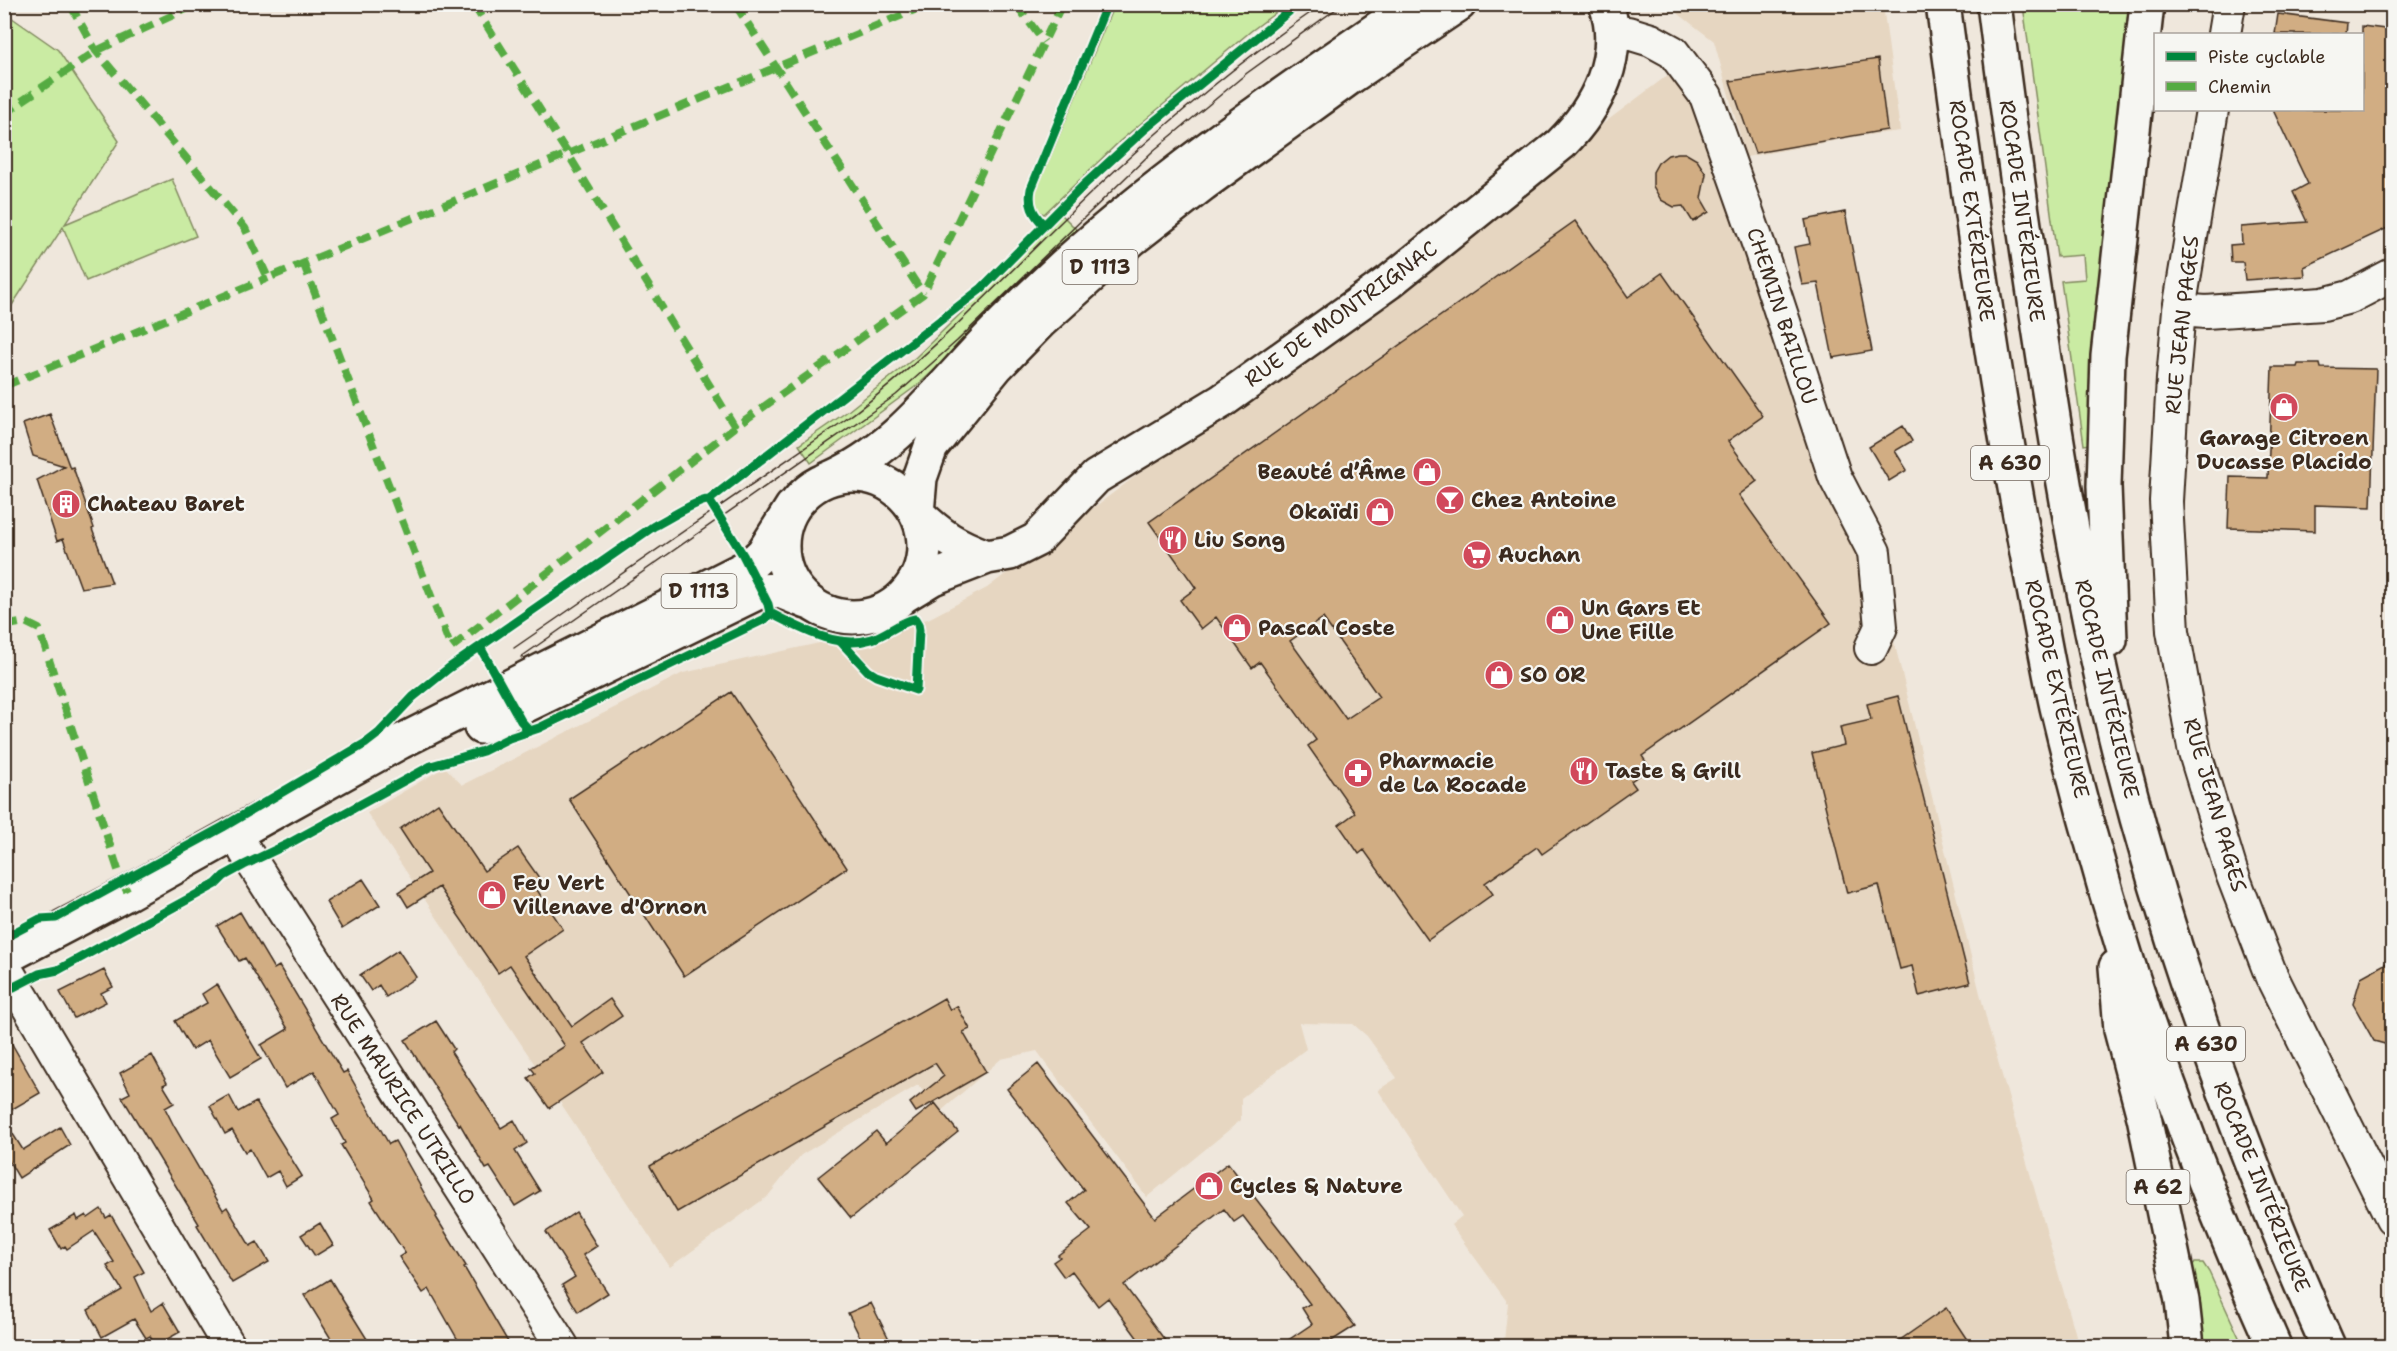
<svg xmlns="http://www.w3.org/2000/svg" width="2397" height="1351" font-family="'Shantell Sans',sans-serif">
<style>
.built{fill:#e6d6c1}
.green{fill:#caeba3;stroke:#828a60;stroke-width:1.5}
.building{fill:#d1ad83;stroke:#3b2a1e;stroke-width:1.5;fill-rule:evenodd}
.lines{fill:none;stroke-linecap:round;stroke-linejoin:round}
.minor-casing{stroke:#3b2a1e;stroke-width:36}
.major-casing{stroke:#3b2a1e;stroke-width:38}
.highway-casing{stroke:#3b2a1e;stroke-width:38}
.minor{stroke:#f6f6f2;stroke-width:32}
.major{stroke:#f6f6f2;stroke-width:33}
.highway{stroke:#f6f6f2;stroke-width:33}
.tram{stroke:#3b2a1e;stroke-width:1.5}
.quiet{stroke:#55ab43;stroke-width:8;stroke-dasharray:15 8;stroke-linecap:butt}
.cycleway-casing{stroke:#f6f6f2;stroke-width:13}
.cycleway{stroke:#00873e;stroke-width:9}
.labels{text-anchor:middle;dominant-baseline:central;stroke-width:4.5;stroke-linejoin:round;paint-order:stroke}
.shield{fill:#f6f6f2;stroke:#73675e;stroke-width:1.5}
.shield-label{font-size:20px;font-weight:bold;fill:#3b2a1e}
.street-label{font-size:21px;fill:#3b2a1e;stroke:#f6f6f2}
.poi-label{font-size:21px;font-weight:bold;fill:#3b2a1e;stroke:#f6f6f2;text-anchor:start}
</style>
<rect width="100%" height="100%" fill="#efe7dc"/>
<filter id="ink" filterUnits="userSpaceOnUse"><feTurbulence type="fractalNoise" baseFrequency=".0167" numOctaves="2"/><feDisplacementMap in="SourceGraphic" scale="12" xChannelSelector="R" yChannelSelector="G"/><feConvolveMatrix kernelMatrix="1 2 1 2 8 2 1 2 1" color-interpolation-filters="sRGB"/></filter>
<g filter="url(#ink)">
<path class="built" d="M1667,5H1883L1900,131L1860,136L1746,157L1714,41Z
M1697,53L1819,455L1895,645L1988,1026L2079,1346H1508L1504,1341L1508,1303L1451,1225L1462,1216L1378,1090L1397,1078L1367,1036L1353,1024L1299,1023L1306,1049L1241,1098V1120L1147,1197L1037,1051L1001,1059L940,1112L918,1085L801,1155L768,1196L670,1267L367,813L445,767L462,785L683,673L928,619L987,588Z"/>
<path class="green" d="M1114,5H1282L1278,11L1251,31L1120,141L1044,214L1038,211L1034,202L1036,191Z
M2023,5H2133L2090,444L2084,445L2061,281L2085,279L2083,255L2057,257Z
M5,13L58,50L119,141L65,224L172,179L196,236L86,281L63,227L5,316Z
M1062,215L1077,230L964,343L919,384L811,463L799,445L848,411L916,357Z
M2195,1263H2203L2209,1272L2243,1346H2197L2189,1267Z"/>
<path class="building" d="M2278,14L2347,23L2346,34H2275Z
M2362,26L2385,29L2392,44V226L2304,267L2305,276L2245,280L2243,262H2231L2230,245L2242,244L2241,227L2307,222L2293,192L2308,184L2273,110H2362Z
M1878,59L1887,130L1755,153L1730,81Z
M1678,153H1685L1697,160L1706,174L1701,198L1709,212L1693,222L1683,206L1674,207L1661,200L1653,186V172L1658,163L1668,155Z
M1845,212L1872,351L1833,358L1818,283L1802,285L1794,247L1810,244L1805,220Z
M1575,221L1628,297L1662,273L1763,416L1728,441L1757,481L1739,495L1831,623L1642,756L1650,768L1631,781L1636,788L1542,854L1537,847L1485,883L1493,894L1428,940L1364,850L1359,854L1339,825L1355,813L1308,746L1316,740L1260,662L1252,668L1216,617L1201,629L1180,600L1196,588L1149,522ZM1323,618L1379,697L1346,719L1290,641Z
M2298,364H2320L2321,368L2376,369L2371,507L2315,505V531L2228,528L2230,477L2268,478L2272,367H2297Z
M50,414L70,468L73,467L94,528L92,529L112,583L81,588L63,539L57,541L37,480L64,466L33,456L23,424Z
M1903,426L1912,441L1895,451L1907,470L1889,481L1869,447Z
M731,692L847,868L684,976L569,799Z
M1898,696L1970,983L1919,996L1912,966L1900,969L1879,885L1847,893L1812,753L1844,745L1840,727L1871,720L1867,704Z
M438,803L484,871L518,848L542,882L535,887L563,929L524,956L572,1026L610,999L622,1016L583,1043L603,1072L549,1108L528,1078L535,1073L531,1068L565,1046L510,965L498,973L439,887L408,907L399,892L429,873L400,829Z
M363,879L380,905L342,929L326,902Z
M240,912L274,969L279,966L343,1073L347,1071L389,1144L395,1141L437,1216L436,1217L466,1266L464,1267L511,1347H462L429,1289L423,1293L399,1257L405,1253L371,1201L374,1199L341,1145L345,1143L332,1119L339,1115L314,1071L285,1088L261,1045L288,1029L245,958L239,961L217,926Z
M398,950L416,977L386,997L379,985L371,991L360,975Z
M2392,960V1046L2374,1041L2353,1004L2361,977Z
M104,970L113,987L101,993L106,1002L74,1018L60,992Z
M217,984L261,1059L230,1077L208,1040L192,1050L175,1021L207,1003L202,994Z
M944,998L950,1010L957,1006L970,1029L963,1032L986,1072L916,1112L910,1103L944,1076L935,1063L677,1212L650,1166Z
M436,1021L454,1049L451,1052L501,1128L514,1120L527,1143L515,1151L540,1191L515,1206L490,1167L486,1169L460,1124L459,1125L405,1040Z
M4,1030L40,1093L4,1114Z
M152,1055L167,1083L163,1085L174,1103L165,1108L174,1126L223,1210L227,1207L250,1246L257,1242L269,1262L232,1283L197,1225L199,1224L122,1097L130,1093L120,1073Z
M1038,1064L1155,1218L1228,1163L1355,1326L1322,1347H1278L1312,1324L1302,1308L1310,1304L1243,1216L1234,1222L1224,1209L1124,1285L1170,1347H1144L1108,1298L1098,1306L1072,1271L1064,1277L1053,1262L1060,1257L1058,1255L1091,1230L1068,1203L1084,1190L1007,1089Z
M229,1095L238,1112L256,1102L302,1176L286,1186L278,1171L266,1178L250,1149L245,1152L232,1130L225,1134L210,1106Z
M935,1103L958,1132L851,1218L818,1177L876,1131L886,1143Z
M4,1120L23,1150L60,1127L70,1145L19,1178L4,1153Z
M101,1209L106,1218L111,1215L144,1272L135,1277L151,1311L163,1303L180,1332L155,1346L150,1336L146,1338L134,1319L102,1337L88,1310L122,1290L107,1266L114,1262L94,1231L67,1249L65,1246L61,1249L50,1230L76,1215L78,1220L86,1215L88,1218Z
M576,1212L597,1246L583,1255L608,1293L578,1312L562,1285L575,1277L546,1232Z
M320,1223L333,1245L315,1256L301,1235Z
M330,1279L342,1299L372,1347H336L304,1295Z
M871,1303L893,1347H865L848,1313Z
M1946,1308L1972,1347H1890Z"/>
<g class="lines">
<g class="minor-casing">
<path id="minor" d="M1612,33H1628L1651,40L1673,52L1706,96L1759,246L1835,477L1874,552L1881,627L1871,648
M2224,34L2229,4
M2212,110L2179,310L2173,379L2166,501L2173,631L2195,753L2231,871L2271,975L2392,1218
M2179,310L2206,312L2323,304L2350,297L2392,275
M245,851L562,1346
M10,976L229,1346"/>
</g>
<g class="major-casing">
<path id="major" d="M782 546a71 71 0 1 1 142 0a71 71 0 1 1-142 0Z
M826,480C890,454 933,397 979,348C1006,319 1035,292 1064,265C1170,170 1296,84 1414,4
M987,557C955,545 942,537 917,513L920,478L931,447L996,367L1040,322L1132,239L1203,184L1352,76L1459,4
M905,595L933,578L987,557L1010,553L1036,540L1096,477L1222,401L1389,282L1561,144C1597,108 1624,56 1606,4
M481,727L761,591L777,590L807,602
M4,958L128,893L400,742L749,566L763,553L792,507"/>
</g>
<g class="highway-casing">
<path id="highway" d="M1943,4C1969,198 1995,392 2033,584C2041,625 2048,666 2057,707C2109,926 2182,1141 2274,1346
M1994,4C2010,132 2028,258 2048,385C2066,502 2087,619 2115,734C2167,945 2240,1149 2328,1346
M2110,640L2104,486L2108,356L2147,4
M2116,967L2121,1030L2144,1117L2182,1301L2187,1346"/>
</g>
<use href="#minor" class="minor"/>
<use href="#major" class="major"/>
<use href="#highway" class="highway"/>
<path class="tram" d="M514,648L845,420C936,353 1011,269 1093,191C1165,123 1241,60 1323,4
M521,657L896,395L957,341L1153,151L1247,73L1343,4"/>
<path class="quiet" d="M70,4L96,51L245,228L268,278L929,4
M473,4L568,154L735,427
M735,4L923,294
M1016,4L1044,42
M4,116L19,103L96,51L197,4
M303,262L451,648L735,427L923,294L1062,4
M4,386L268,278
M4,626L25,622L39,629L122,882L128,893"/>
<g class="cycleway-casing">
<path id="cycleway" d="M1044,225C1033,214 1028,205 1031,189L1107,4
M770,613C800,628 837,650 872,639C887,634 900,622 915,619L918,624L919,630L916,690L876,676L868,671L841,642
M480,647L521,721L530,731
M4,938L40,919L56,918L122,882L223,827L366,743L379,733L413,697L449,668L654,526C667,520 698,499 709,500L982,288L1085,184L1145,129L1298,4
M4,992L39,974L58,970L216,884L224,876L244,865L288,844L431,766L483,751L509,738L539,728L765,619L770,613L768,604L743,555L709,500"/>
</g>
<use href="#cycleway" class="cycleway"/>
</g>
</g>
<defs>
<g id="shop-disc" transform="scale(1.5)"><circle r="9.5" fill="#d1495b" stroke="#f6f6f2"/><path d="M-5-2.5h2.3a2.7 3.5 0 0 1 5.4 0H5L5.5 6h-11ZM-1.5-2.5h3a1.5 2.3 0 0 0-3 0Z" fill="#fff"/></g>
<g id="bar-disc" transform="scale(1.5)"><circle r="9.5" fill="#d1495b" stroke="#f6f6f2"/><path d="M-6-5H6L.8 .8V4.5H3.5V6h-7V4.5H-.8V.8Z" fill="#fff"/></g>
<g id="building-disc" transform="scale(1.5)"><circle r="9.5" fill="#d1495b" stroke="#f6f6f2"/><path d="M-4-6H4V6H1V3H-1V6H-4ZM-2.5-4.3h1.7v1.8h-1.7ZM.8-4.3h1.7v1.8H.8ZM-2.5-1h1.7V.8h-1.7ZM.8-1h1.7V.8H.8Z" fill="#fff"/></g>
<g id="restaurant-disc" transform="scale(1.5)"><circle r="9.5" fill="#d1495b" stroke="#f6f6f2"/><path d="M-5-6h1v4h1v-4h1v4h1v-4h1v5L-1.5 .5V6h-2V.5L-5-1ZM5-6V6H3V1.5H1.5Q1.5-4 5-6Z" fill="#fff"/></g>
<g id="supermarket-disc" transform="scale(1.5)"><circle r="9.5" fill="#d1495b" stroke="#f6f6f2"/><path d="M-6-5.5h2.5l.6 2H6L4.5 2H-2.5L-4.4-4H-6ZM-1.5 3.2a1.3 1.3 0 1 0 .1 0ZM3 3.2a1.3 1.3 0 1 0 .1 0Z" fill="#fff"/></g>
<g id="pharmacy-disc" transform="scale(1.5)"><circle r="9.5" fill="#d1495b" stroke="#f6f6f2"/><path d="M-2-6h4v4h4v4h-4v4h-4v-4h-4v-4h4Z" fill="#fff"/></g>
</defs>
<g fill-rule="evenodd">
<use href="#shop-disc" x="2284" y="407"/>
<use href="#shop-disc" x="1427" y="472"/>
<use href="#bar-disc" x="1450" y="500"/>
<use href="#building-disc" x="66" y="504"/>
<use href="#shop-disc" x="1380" y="512"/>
<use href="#restaurant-disc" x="1173" y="540"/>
<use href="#supermarket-disc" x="1477" y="555"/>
<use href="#shop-disc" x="1560" y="620"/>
<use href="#shop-disc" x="1237" y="628"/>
<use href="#shop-disc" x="1499" y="675"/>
<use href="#restaurant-disc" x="1584" y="771"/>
<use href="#pharmacy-disc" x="1358" y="773"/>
<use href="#shop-disc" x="492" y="895"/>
<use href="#shop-disc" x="1209" y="1186"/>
</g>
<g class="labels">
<g class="shield">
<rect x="1062.5" y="250" width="75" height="34" rx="4.5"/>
<rect x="1971" y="446" width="78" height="34" rx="4.5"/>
<rect x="661.5" y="574" width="75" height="34" rx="4.5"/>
<rect x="2167" y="1027" width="78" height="34" rx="4.5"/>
<rect x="2126.5" y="1170" width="63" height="34" rx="4.5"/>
</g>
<g class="shield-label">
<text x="1100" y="267">D 1113</text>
<text x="2010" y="463">A 630</text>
<text x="699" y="591">D 1113</text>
<text x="2206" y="1044">A 630</text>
<text x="2158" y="1187">A 62</text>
</g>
<g class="street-label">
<text transform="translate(1972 211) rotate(82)">ROCADE EXTÉRIEURE</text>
<text transform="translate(2022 211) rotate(82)">ROCADE INTÉRIEURE</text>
<text transform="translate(1341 314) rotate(-36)">RUE DE MONTRIGNAC</text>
<text transform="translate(1782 316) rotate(72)">CHEMIN BAILLOU</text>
<text transform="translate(2182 325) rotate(-84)">RUE JEAN PAGES</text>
<text transform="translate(2057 689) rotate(77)">ROCADE EXTÉRIEURE</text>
<text transform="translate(2107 689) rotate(77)">ROCADE INTÉRIEURE</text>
<text transform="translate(2215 805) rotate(74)">RUE JEAN PAGES</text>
<text transform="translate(403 1099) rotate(57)">RUE MAURICE UTRILLO</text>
<text transform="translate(2262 1187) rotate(68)">ROCADE INTÉRIEURE</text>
</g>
<g class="poi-label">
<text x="2284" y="438" text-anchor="middle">Garage Citroen<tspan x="2284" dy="24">Ducasse Placido</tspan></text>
<text x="1406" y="472" text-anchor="end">Beauté d’Âme</text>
<text x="1471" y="500">Chez Antoine</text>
<text x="87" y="504">Chateau Baret</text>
<text x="1359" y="512" text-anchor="end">Okaïdi</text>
<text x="1194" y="540">Liu Song</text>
<text x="1498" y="555">Auchan</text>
<text x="1581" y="608">Un Gars Et<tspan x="1581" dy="24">Une Fille</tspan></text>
<text x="1258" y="628">Pascal Coste</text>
<text x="1520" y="675">SO OR</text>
<text x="1379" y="761">Pharmacie<tspan x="1379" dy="24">de La Rocade</tspan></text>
<text x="1605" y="771">Taste &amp; Grill</text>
<text x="513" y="883">Feu Vert<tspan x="513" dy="24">Villenave d'Ornon</tspan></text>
<text x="1230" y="1186">Cycles &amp; Nature</text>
</g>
</g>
<rect width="2397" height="1351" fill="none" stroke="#f6f6f2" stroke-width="24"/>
<rect x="12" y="12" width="2373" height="1327" fill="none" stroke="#3b2a1e" stroke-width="2" filter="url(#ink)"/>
<rect x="2154" y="33" width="210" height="78" fill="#f6f6f2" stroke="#aba49d" stroke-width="1.5"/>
<rect x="2166" y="52" width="30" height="9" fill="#00873e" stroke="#aba49d" stroke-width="1.5"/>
<text x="2208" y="63" font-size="18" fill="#3b2a1e">Piste cyclable</text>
<rect x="2166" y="82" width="30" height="9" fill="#55ab43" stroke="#aba49d" stroke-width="1.5"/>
<text x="2208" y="93" font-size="18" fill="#3b2a1e">Chemin</text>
</svg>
